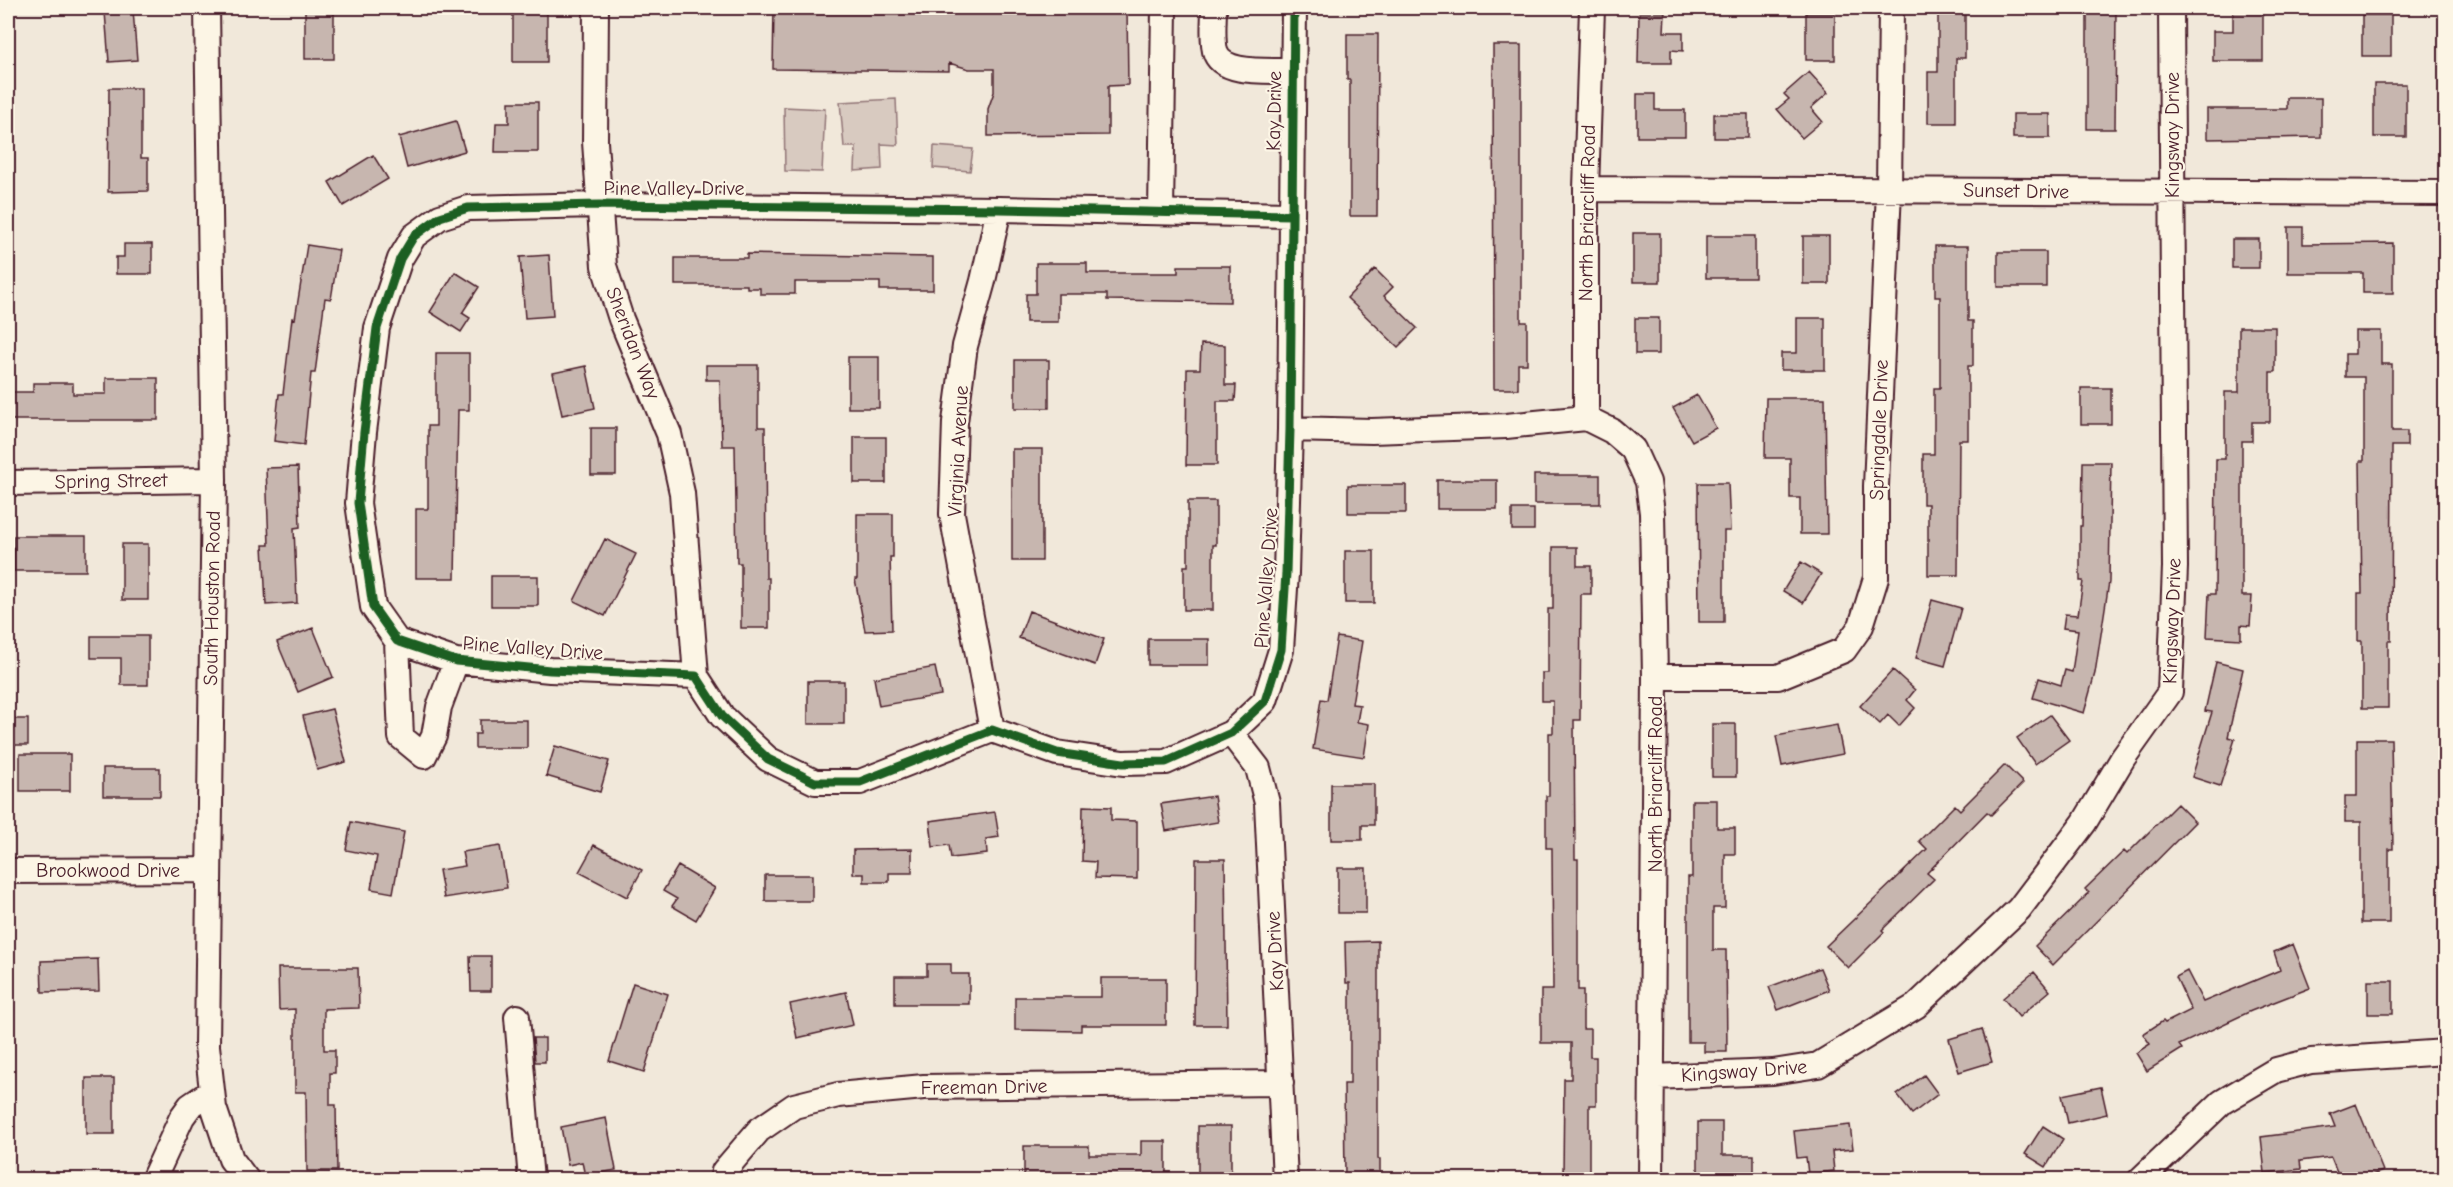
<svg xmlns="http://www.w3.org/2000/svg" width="2453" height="1187" font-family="'Comic Neue',sans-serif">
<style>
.green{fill:#d8cac0;stroke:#917476;stroke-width:1.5}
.building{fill:#c7b6af;stroke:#4a1f2b;stroke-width:1.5}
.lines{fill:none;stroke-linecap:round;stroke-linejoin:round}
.minor-casing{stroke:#4a1f2b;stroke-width:28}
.minor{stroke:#fcf5e5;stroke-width:24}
.cycleway-casing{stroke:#fcf5e5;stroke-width:13}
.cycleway{stroke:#1b5e20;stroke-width:9}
.labels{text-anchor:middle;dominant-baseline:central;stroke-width:4.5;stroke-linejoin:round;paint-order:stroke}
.street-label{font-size:20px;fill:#4a1f2b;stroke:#fcf5e5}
</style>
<rect width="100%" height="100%" fill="#f1e8da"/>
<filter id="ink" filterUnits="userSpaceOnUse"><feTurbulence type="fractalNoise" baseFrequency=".0167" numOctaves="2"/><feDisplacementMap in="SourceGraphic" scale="12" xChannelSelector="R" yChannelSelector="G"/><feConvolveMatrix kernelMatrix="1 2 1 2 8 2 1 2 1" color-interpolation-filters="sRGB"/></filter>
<g filter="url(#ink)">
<path class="green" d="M896,99L898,145L881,144L882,169L855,171L856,147H844L840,102Z
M784,107L825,109L822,172L785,171Z
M934,146L973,149L970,171L933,168Z"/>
<path class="building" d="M305,8H334V59H305Z
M513,8H547V62H513Z
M774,8H1127L1128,85L1108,86V135L988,136V109L994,92V69H969L949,63V71L773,69Z
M1938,8H1965V58H1956V123H1928V72H1938Z
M2087,8H2116L2115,129H2087Z
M2233,8H2263V61H2213V31H2233Z
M133,10L137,60L109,62L105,12Z
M1639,13H1665L1664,32H1683V51L1671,50V63H1638Z
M1806,13H1835V60H1806Z
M2362,15H2391V56H2362Z
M1347,34H1378L1377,216H1350V80H1347Z
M1493,45H1521V322H1527V364H1518V389H1494Z
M1809,72L1828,93L1811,108L1822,121L1802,138L1777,109L1789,99L1784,94Z
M2374,84H2406V137H2374Z
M109,88H141V158H148V191L108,192Z
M1637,94H1655V110H1685V137H1637Z
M2287,98H2321V137L2207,139V109H2287Z
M509,102H538V152H495L496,123H509Z
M1714,114H1748V138H1714Z
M2013,114H2050V138H2013Z
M456,121L465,151L407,168L399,137Z
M373,155L388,179L343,206L329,182Z
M2288,227H2303V244L2393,243V293H2363V273H2288Z
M1633,233H1660V282H1633Z
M1706,236H1755V278H1706Z
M1803,236H1829V284H1803Z
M2232,239H2259V268H2232Z
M124,244H152V274H116V257H124Z
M307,245L339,250L331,299L325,298L315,373H311L304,445L274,441L279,394H283L292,318L295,319Z
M1935,246H1968V321H1973V366H1968V440H1959L1958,575H1928V504H1923V454H1934V388H1940V297H1935Z
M1998,252H2046V287H1998Z
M747,254L933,257V290H880V282H795V294H760V288H747V285H675V258H747Z
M549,255L553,316L525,318L520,257Z
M1036,263H1087V273H1178V266H1230V302L1107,300V294H1058V322H1026V294H1036Z
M1375,269L1393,287L1384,296L1417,328L1398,347L1347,298Z
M455,272L479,287L462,313L470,318L461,332L430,312Z
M1635,318H1659V354H1635Z
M1797,318H1825V370H1781V353H1797Z
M2239,327H2275V372H2270V422H2252V441H2242V596H2252L2250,626L2241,625V639L2207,637L2209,594H2215L2216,459H2225V392H2239Z
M2355,331H2381V364H2392V431H2407V446H2392L2391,641H2388V708H2362V641H2358V593H2362L2360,461H2364V377H2345V354H2355Z
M1201,344L1225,345V385H1236L1235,401H1217V465H1186L1187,369H1200Z
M436,353H469V410H458L455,578H416V509H428V426H436Z
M848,357H879V408H848Z
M1015,360H1049V408H1015Z
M706,365H758V427H765L766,578H769V628H741V563H737L735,446H722L720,380H706Z
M586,366L595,408L562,415L553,373Z
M106,378H158V420H8V392H33V383H73V394H106Z
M2081,388H2111V424H2081Z
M1697,395L1716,428L1692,441L1673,408Z
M1766,398H1825L1827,534H1800V498H1790V458H1765Z
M591,428H616V475H591Z
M854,437H886V483H854Z
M1012,449H1042V561H1012Z
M2083,462H2111L2109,582L2095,673L2084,713L2033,698L2039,678L2061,685L2065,670L2072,672L2078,630L2063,628L2065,614L2078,615L2083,581H2080V526H2082Z
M298,467L300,527L294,528L297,603L266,605L263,545H269L266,468Z
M1534,475H1600V504H1534Z
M1437,480H1497V509H1437Z
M1698,483H1728L1730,531H1724V622H1699Z
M1348,485H1406V513H1348Z
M1188,501H1216V545H1213V610H1184V566H1188Z
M1512,509H1534V530H1512Z
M857,514H893V557H890L892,630L865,631L855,579H857Z
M14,536H86V571H14Z
M605,539L636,554L605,616L574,601Z
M122,544H148V600H122Z
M1553,547H1577V566H1591V594H1581L1580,720H1574L1575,859H1578V990H1583V1029H1590V1057H1596V1105H1589V1178L1563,1177L1564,1079H1571V1043H1541V990H1553L1552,848H1546V796H1549V733H1553V701H1542V673H1548V609H1553Z
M1345,551H1374V603H1345Z
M1801,562L1821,574L1803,603L1783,591Z
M491,576H538V606H491Z
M1932,600L1961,608L1945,666L1916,658Z
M1029,611L1104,639L1095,665L1019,638Z
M313,628L333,677L298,692L277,642Z
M91,636H148V685H121V658H91Z
M1337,637L1362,641L1352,704L1360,705L1357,722L1369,724L1364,757L1313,749L1321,699L1327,700Z
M1148,639H1209V665H1148Z
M2216,662L2243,669L2228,737L2235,739L2220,786L2192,777L2212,712L2205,711Z
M935,667L941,695L879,706L874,678Z
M1893,670L1915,690L1907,700L1915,708L1899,726L1888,715L1880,724L1860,706Z
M808,681H844V724H808Z
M332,709L346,762L317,770L303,716Z
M2050,715L2069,740L2035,764L2017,738Z
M12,719H28V745H12Z
M480,720H527V748H475V734H480Z
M1712,724H1736V777H1712Z
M1837,725L1843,754L1782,766L1776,736Z
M2357,739H2391L2393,849H2389V923H2361V822H2345V796H2357Z
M555,746L609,761L600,792L546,776Z
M20,754H70V791H20Z
M2005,765L2023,783L1991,815L1987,812L1927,873L1934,879L1882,930L1884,932L1848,968L1826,946L1927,849L1919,841L1955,805L1960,810Z
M103,768H160V796H103Z
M1331,784H1374V825H1362V840H1331Z
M1214,796L1218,822L1166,831L1161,804Z
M1692,800H1717V828H1735V854H1725V908H1713V950H1726L1727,1052H1704V1042H1688V877H1692Z
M2177,804L2195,822L2053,965L2035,946L2089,893L2085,889L2124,851L2127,854Z
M1083,806L1111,807V820L1137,821V879L1095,878L1096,862L1082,861Z
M995,812L999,837L986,839L987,854L951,858L949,845L933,847L930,821Z
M351,822L404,832L393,893L371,889L377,856L346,850Z
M594,845L642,870L627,897L579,872Z
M500,846L507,888L444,898L439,870L465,866L462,852Z
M912,849V873H889V882H864V874H853V850Z
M1196,859H1225L1227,1025H1195Z
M678,866L715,888L696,920L672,906L677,899L663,891Z
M1338,868H1366V913H1338Z
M765,875H812V901H765Z
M1378,941V1159H1380V1179H1345L1344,1084H1350V983H1346L1345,942Z
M2293,944L2310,988L2251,1011L2179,1045L2182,1049L2147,1071L2136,1053L2150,1044L2143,1034L2163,1021L2165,1023L2191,1010L2176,977L2187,971L2203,1002L2280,970L2274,952Z
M470,956H491V991H471Z
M98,959L99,991L42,992L41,961Z
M927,964H951V974H969V1004H895V976H927Z
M278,968H358L359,1008L324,1009V1050H335V1073H330V1105H336L337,1171H307L306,1092H295V1009L279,1010Z
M1820,968L1829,990L1778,1010L1769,987Z
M2034,972L2050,991L2019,1017L2003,998Z
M1101,978H1166V1025H1081V1031L1015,1030V997H1101Z
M2368,981H2393V1014H2368Z
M633,983L668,994L644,1072L609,1061Z
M846,992L853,1025L797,1038L790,1004Z
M1982,1029L1992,1062L1959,1072L1949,1039Z
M533,1038H545V1062H535Z
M1924,1075L1938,1094L1912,1114L1897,1095Z
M86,1078H114V1134H86Z
M2101,1087L2107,1114L2068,1123L2062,1095Z
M2356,1104L2383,1171L2361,1179H2340L2331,1157L2300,1161L2301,1169L2265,1173L2261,1137L2335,1127L2330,1114Z
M606,1118L616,1170L585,1176L582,1162L568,1165L561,1127Z
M1698,1122H1722V1155H1754V1179H1698Z
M1850,1125L1853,1149L1832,1151L1834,1171L1808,1174L1806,1157L1797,1158L1794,1131Z
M1198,1126H1231V1179H1198Z
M2043,1126L2063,1139L2046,1167L2025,1154Z
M1141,1141H1166V1179H1104V1176H1024V1146H1089V1155H1141Z"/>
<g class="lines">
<g class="minor-casing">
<path id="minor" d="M207,8L214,480L207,1046L214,1108L231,1159L247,1180
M596,8L595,142L604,266L621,319L669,434L682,493L696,676
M1214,8C1214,21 1212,37 1215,51C1221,76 1272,70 1293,71
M1586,189L2446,193
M1161,212L1164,8
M1291,215L999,209L599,205L468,208L440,217L414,236L400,259L377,328L364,432L358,503L373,607L397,641L456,661L550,670L696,676L722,716L768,759L815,782H860L992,730L1057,753L1123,763L1166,762L1231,733L1265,701L1281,650L1286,573L1290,429L1294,8
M1586,418V189L1592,8
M1290,429L1372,431L1506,426L1586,418L1612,431L1633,449L1648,482L1652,513L1655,677L1651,1180
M8,483L214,480
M397,641L401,737L424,756L434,736L439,707L456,661
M1655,677H1778L1844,650L1861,626L1876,578V486L1889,190L1891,8
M992,730L952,514L955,422L965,346L983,281L999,209
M1231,733L1258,768L1267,803L1285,1180
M8,871L208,870
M517,1017L531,1180
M1653,1077L1773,1072L1818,1065L1916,1006L2019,909L2084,823L2123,758L2170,692L2175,567L2171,8
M153,1180L182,1117L190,1106L212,1091
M722,1180L724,1171L759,1130L794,1106L838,1095L924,1087L1281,1083
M2140,1180L2222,1102L2276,1070L2311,1061L2446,1052"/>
</g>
<use href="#minor" class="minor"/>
<g class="cycleway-casing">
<path id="cycleway" d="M1291,215L999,209L599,205L468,208L440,217L414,236L400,259L377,328L364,432L358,503L373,607L397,641L456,661L550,670L696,676L722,716L768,759L815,782H860L992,730L1057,753L1123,763L1166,762L1231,733L1265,701L1281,650L1286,573L1290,429L1294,8"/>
</g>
<use href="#cycleway" class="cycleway"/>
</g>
</g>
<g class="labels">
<g class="street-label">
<text transform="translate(1274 111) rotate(-89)">Kay Drive</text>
<text transform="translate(2172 135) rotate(-90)">Kingsway Drive</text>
<text x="674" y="188">Pine Valley Drive</text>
<text transform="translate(2016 191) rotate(1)">Sunset Drive</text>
<text transform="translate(1587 213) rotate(-89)">North Briarcliff Road</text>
<text transform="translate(633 343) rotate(69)">Sheridan Way</text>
<text transform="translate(1879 430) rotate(-88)">Springdale Drive</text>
<text transform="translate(958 451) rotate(-87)">Virginia Avenue</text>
<text transform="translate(111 481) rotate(-1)">Spring Street</text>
<text transform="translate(1266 578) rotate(-86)">Pine Valley Drive</text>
<text transform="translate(212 598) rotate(-89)">South Houston Road</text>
<text transform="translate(2172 621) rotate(-88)">Kingsway Drive</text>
<text transform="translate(533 648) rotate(4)">Pine Valley Drive</text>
<text transform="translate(1655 784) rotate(-90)">North Briarcliff Road</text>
<text x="108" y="870">Brookwood Drive</text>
<text transform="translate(1275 951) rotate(-93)">Kay Drive</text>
<text transform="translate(1744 1071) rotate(-4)">Kingsway Drive</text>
<text transform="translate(984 1087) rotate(-1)">Freeman Drive</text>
</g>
</g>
<rect width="2453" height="1187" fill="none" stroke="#fcf5e5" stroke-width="30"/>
<rect x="15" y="15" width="2423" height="1157" fill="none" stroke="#4a1f2b" stroke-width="2" filter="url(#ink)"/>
</svg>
